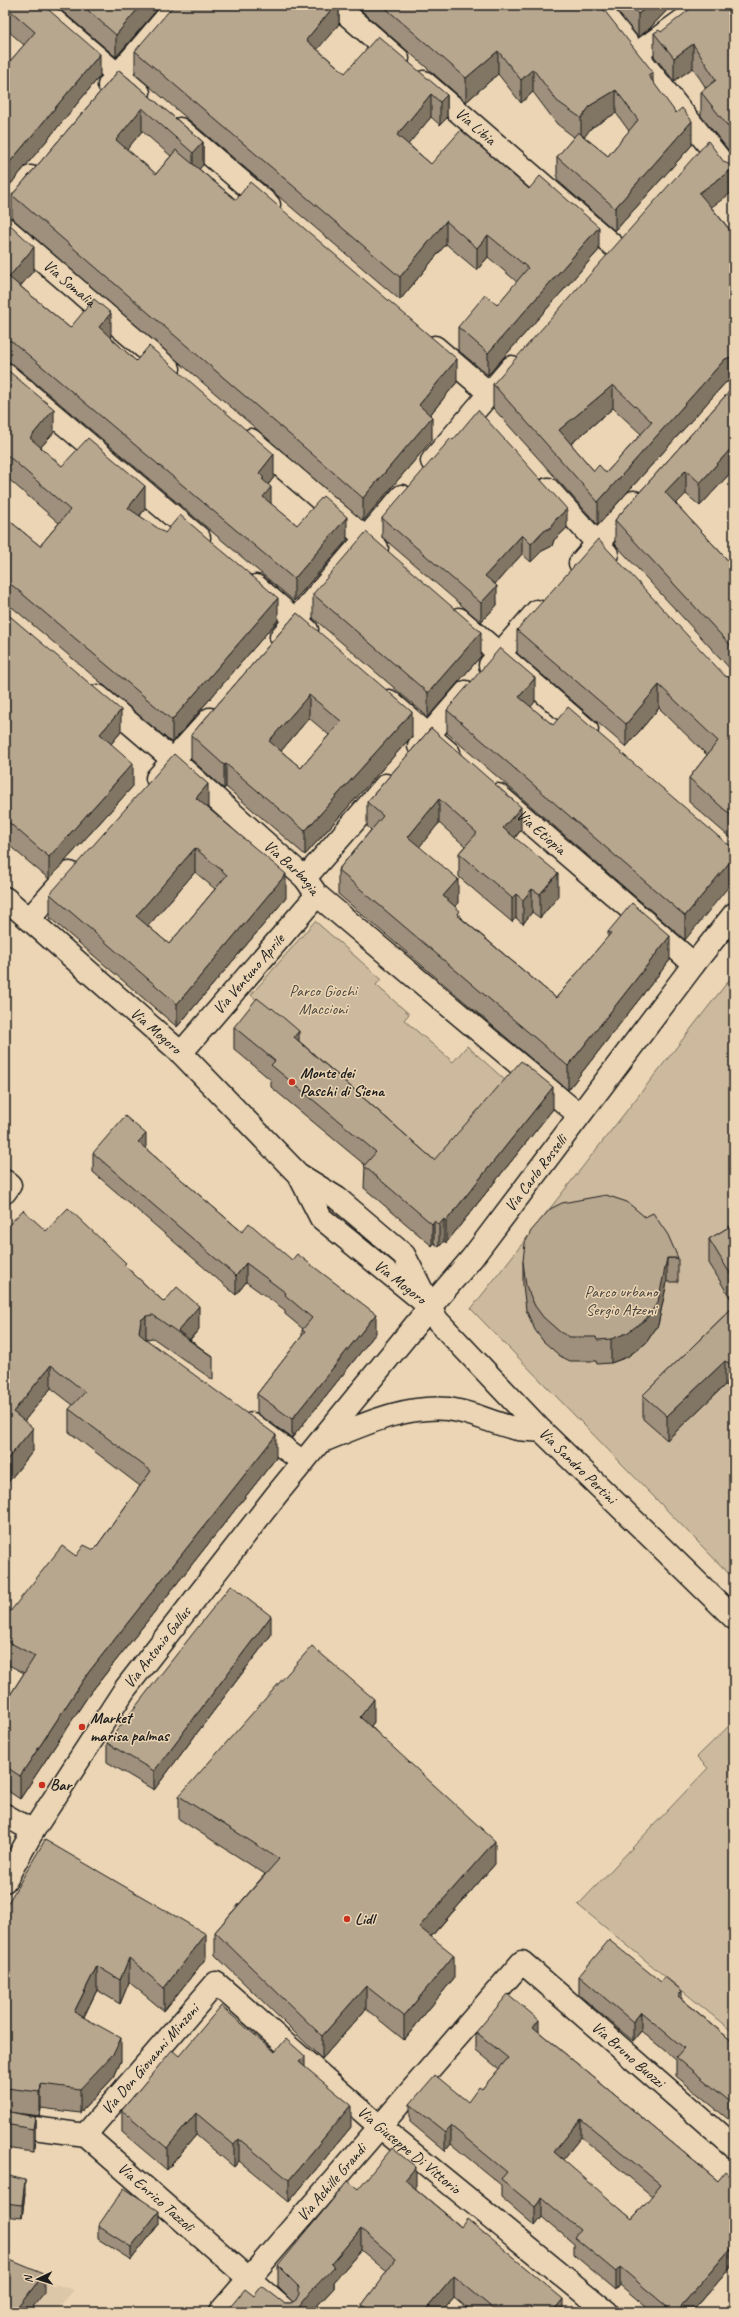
<svg xmlns="http://www.w3.org/2000/svg" width="739" height="2317" font-family="Caveat,sans-serif">
<style>
.built{fill:#dcc7a9}
.green{fill:#cdba9e;stroke:#746b5d}
.lines{fill:none;stroke-linecap:round;stroke-linejoin:round}
.street-casing{stroke:#1c1c1c;stroke-width:25}
.secondary-casing{stroke:#1c1c1c;stroke-width:25}
.street{stroke:#ebd5b4;stroke-width:22}
.secondary{stroke:#ebd5b4;stroke-width:22}
.wall{fill:#9e907b;stroke:#1c1c1c;fill-rule:evenodd}
.shaded-wall{fill:#817564;stroke:#1c1c1c}
.building{fill:#b8a78f;stroke:#1c1c1c;fill-rule:evenodd}
.poi-dot{fill:#c8321e;stroke:#ebd5b4;stroke-width:1.5}
.labels{text-anchor:middle;dominant-baseline:central;stroke-width:3;stroke-linejoin:round;paint-order:stroke}
.street-label{font-size:16px;fill:#1c1c1c;stroke:#ebd5b4}
.park-label{font-size:16px;fill:#48443c;stroke:#ebd5b4}
.poi-label{font-size:16px;font-weight:bold;fill:#1c1c1c;stroke:#ebd5b4;text-anchor:start}
</style>
<rect width="100%" height="100%" fill="#ebd5b4"/>
<filter id="ink" filterUnits="userSpaceOnUse"><feTurbulence type="fractalNoise" baseFrequency=".025" numOctaves="2"/><feDisplacementMap in="SourceGraphic" scale="8" xChannelSelector="R" yChannelSelector="G"/><feConvolveMatrix kernelMatrix="1 2 1 2 8 2 1 2 1" color-interpolation-filters="sRGB"/></filter>
<g filter="url(#ink)">
<path class="built" d="M5,2269L74,2290L55,2312H5Z"/>
<path class="green" d="M315,921L381,979L376,985L409,1014L404,1020L453,1062L467,1046L515,1089L434,1182L267,1009L251,995Z
M734,974V1579L471,1309Z
M734,1721V2033L578,1905L708,1768L697,1757Z"/>
<g class="lines">
<g class="street-casing">
<g id="street">
<path d="M36,5L139,93"/>
<path d="M336,5L398,59"/>
<path d="M636,54L704,5"/>
<path id="s1" d="M424,82L616,248"/>
<path d="M109,85L177,5"/>
<path d="M180,129L269,205"/>
<path d="M5,208L31,177"/>
<path id="s2" d="M5,228L169,369"/>
<path d="M435,347L489,393"/>
<path d="M5,374L199,538"/>
<path d="M251,440L377,548"/>
<path d="M432,461L512,367"/>
<path d="M548,489L607,554"/>
<path d="M580,563L634,502"/>
<path d="M256,586L307,630"/>
<path d="M459,619L587,730"/>
<path d="M281,637L402,496"/>
<path d="M490,665L537,611"/>
<path id="s3" d="M98,696L173,760L305,878L317,895L579,1115"/>
<path d="M389,701L449,753"/>
<path d="M419,746L466,692"/>
<path d="M157,778L210,719"/>
<path id="s4" d="M498,795L694,964"/>
<path d="M305,878L386,785"/>
<path id="s5" d="M5,898L181,1053L298,1174L337,1198L404,1255L437,1320L542,1431L734,1618"/>
<path d="M29,919L70,873"/>
<path id="s6" d="M181,1053L317,895"/>
<path d="M299,1175L321,1218L424,1302"/>
<path d="M5,1181L10,1185L5,1192"/>
<path d="M252,1424L303,1462"/>
<path d="M5,1815L33,1831"/>
<path id="s7" d="M5,2124L85,2135L287,2312"/>
<path id="s8" d="M85,2135L216,1983L379,2126L607,2312"/>
<path id="s9" d="M220,2312L522,1962L734,2147"/>
</g>
</g>
<g class="secondary-casing">
<g id="secondary">
<path d="M597,5L734,177"/>
<path d="M320,1442C361,1426 402,1405 448,1409C473,1412 494,1424 518,1429C526,1430 535,1430 542,1431"/>
<path id="s10" d="M5,1881L33,1831L125,1689L277,1494L430,1307L472,1258L694,964L734,914"/>
</g>
</g>
<use href="#street" class="street"/>
<use href="#secondary" class="secondary"/>
</g>
<path class="wall" d="M5,5L100,76L5,191V67L24,45L5,28Z
M55,5H161L116,57Z
M339,5V24L317,49L345,73L447,95V118L440,125L431,117L408,144L431,164L599,250L488,375L458,350V327L497,305L517,282L488,257L477,270L446,244L400,300L135,74V51Z
M355,5H600L653,82L692,145L615,231L557,180V157L574,137L557,124L533,92L521,103L498,74L466,102ZM616,113L629,131L608,156L584,137L591,128Z
M612,5H672L648,30L638,37Z
M734,5V157L701,116V92L706,88L693,68L674,81L654,56V33L661,32Z
M119,70L203,142V165L199,169L457,382L430,415L432,440L363,521L12,218V195ZM142,131L171,156L156,174L127,149Z
M711,207L732,232V230L734,227V379L725,383L598,525L493,408V384ZM613,408L641,434L606,473L594,471L571,444Z
M5,220L34,270L20,286L70,328L111,336L110,337L136,361L274,477L268,485L271,504L297,525L347,540L294,601L13,364L7,362Z
M5,368L54,432L41,447L62,466L145,509L140,516L278,620L172,743L13,608L7,606H5V517L40,546L59,523L5,476Z
M734,386V469L700,506L686,494L676,504L734,567V673L615,544V520Z
M382,518L567,528L554,540L552,546L542,551L531,562L522,554L495,584L497,605L481,622L382,537Z
M313,594L481,656L428,717L313,618Z
M5,612L121,732L111,744L133,786L49,879L5,842Z
M297,613L412,736L305,855L226,787L224,789L191,759V735ZM309,718L329,735L301,768L281,751Z
M517,630L725,676L734,679V841L689,802V778L707,755L659,708L626,747L517,653Z
M535,702L530,707L553,725L726,843L685,940L447,733V710Z
M431,728L521,830L515,838L558,897L540,918L532,912L523,924L516,918L512,922L459,877V853L465,846L439,823L419,847L458,903L455,906L460,917L556,998L608,937V932L670,960L568,1090L338,894V870L371,830L367,826V802Z
M208,808L286,898L177,1027L50,918V894ZM195,872L215,889L169,944L148,926Z
M271,1009L299,1041L434,1160L553,1109L446,1243L444,1241L439,1247L434,1243L432,1246L364,1188L365,1165L271,1087V1080L234,1049V1027Z
M146,1149L242,1232L376,1333L292,1438L257,1413V1394L302,1336V1330L303,1329L285,1314V1310L246,1282L236,1295L93,1172V1153Z
M734,1224V1304L709,1263V1239Z
M46,1231L126,1267L164,1302L199,1329L190,1340L213,1357V1380L153,1338L146,1339L276,1458L88,1696L20,1799L5,1789V1703L24,1673L5,1663V1611L9,1613L76,1556L94,1550L140,1486L69,1432V1409L73,1405L51,1388L24,1421L33,1451L5,1486Z
M678,1258V1282H667L658,1325L646,1343L627,1357L611,1363L597,1364L596,1361H570L560,1356L543,1341L535,1330L526,1310L523,1285V1261Z
M734,1306V1389L725,1385L667,1440L643,1419V1395Z
M271,1635L154,1790L107,1762V1743Z
M374,1722L371,1726L495,1864L431,1937L454,1978L404,2040L366,2009L322,2059L215,1955V1932L265,1874L179,1819V1796Z
M5,1908L206,1958L164,2011L129,1982L120,2004L97,1990L84,2017L121,2061L114,2077L80,2113L41,2108L40,2116L7,2112L35,2117V2141L33,2152L5,2148Z
M579,1976L682,1999L734,2043V2124L676,2076V2060L641,2031L633,2041L579,1995Z
M476,2032H539L718,2181L734,2180V2269L731,2267L692,2312H652L620,2285L616,2290L574,2255V2244L542,2217L535,2226L501,2197V2185L451,2144L445,2151L410,2122V2104L468,2102L482,2089L499,2069L476,2050ZM581,2137L652,2196L632,2219L562,2160Z
M275,2052L305,2067L351,2127L289,2202L239,2161L234,2167L196,2135L167,2170L122,2132V2110L179,2056Z
M5,2175L25,2193L22,2218L5,2216Z
M416,2188V2189L563,2312H472L454,2297L441,2312H362V2305L387,2272L361,2250L334,2282V2288L311,2312H226L254,2296L284,2303H291L293,2302L278,2287V2266L358,2189Z
M159,2224L131,2260L98,2239V2226Z"/>
<path class="shaded-wall" d="M141,5H161L116,57V35Z
M335,5H339V24L306,63V40Z
M650,5H672L648,30L638,37V14Z
M693,44V68L674,81V58Z
M498,51V74L466,102V78Z
M100,54V76L5,191V168Z
M533,69V92L521,103V80Z
M653,72V95L648,75Z
M616,90V113L591,128L581,142V118L591,105Z
M431,94V117L397,158V135Z
M447,95V118L440,125V102Z
M142,108V131L116,163V140Z
M692,121V145L615,231V208Z
M203,142V165L193,176V153Z
M734,168V191L699,216V193Z
M446,221V244L400,300V277Z
M599,227V250L488,375V353Z
M488,235V257L477,270V248Z
M34,247V270L9,300V277Z
M111,313V336L99,350V327Z
M7,339V362H5V340Z
M734,356V379L725,383L598,525V502L725,359Z
M457,359V382L419,428V405Z
M613,385V408L559,454V430Z
M54,409V432L30,460V438Z
M432,417V440L363,521V498Z
M734,445V469L700,506V483Z
M274,454V477L264,490L271,487V510L263,520L259,473Z
M686,470V494L665,515V492Z
M145,486V509L128,530V508Z
M567,509V528L554,540L552,546L542,551L531,562V544Z
M347,517V540L294,601V579Z
M522,535V554L485,595V576Z
M7,583V606H5V584Z
M497,586V605L481,622V603Z
M278,598V620L172,743V720Z
M481,632V656L428,717V693Z
M535,678V702L519,721V697Z
M659,685V708L626,747V724Z
M309,695V718L269,765V741Z
M121,710V732L100,757V734Z
M412,712V736L305,855V831Z
M133,763V786L49,879V857Z
M226,764V787L224,789V765Z
M208,784V808L196,822V798Z
M439,799V823L408,861V837Z
M521,807V830L503,852V828Z
M195,848V872L136,940V916Z
M734,857V880L685,940V916Z
M558,873V897L540,918V894Z
M286,874V898L177,1027V1004Z
M458,879V903L443,920V896Z
M532,889V912L523,924V900Z
M516,894V918L512,922V898Z
M670,936V960L568,1090V1066Z
M299,1031V1053L294,1037Z
M553,1087V1109L446,1243V1221Z
M146,1134V1153L138,1142Z
M444,1219V1241L439,1247V1225Z
M434,1221V1243L432,1246V1224Z
M667,1258V1282L658,1325L646,1343L627,1357L611,1363V1339Z
M246,1263V1282L236,1295V1276Z
M199,1306V1329L189,1340L178,1331Z
M376,1314V1333L292,1438V1419Z
M146,1316V1339L141,1343L139,1332L141,1320Z
M725,1361V1385L667,1440V1416Z
M51,1365V1388L13,1435V1412Z
M33,1428V1451L5,1486V1462Z
M276,1435V1458L88,1696L20,1799V1776L88,1673Z
M271,1616V1635L154,1790V1771Z
M374,1699V1722L360,1740V1717Z
M495,1841V1864L419,1950V1927Z
M206,1934V1958L164,2011V1988Z
M454,1955V1978L404,2040V2016Z
M129,1958V1982L120,2004V1980Z
M97,1966V1990L74,2036V2012Z
M366,1986V2009L322,2059V2036Z
M682,1991V2009L678,1996Z
M641,2012V2031L633,2041V2022Z
M539,2020V2038L533,2027Z
M121,2038V2061L114,2077L80,2113V2089Z
M305,2056V2078L299,2062Z
M41,2084V2108L40,2116V2092Z
M5,2088H6V2112H5Z
M351,2105V2127L289,2202V2180Z
M196,2113V2135L167,2170V2148Z
M35,2117V2141L33,2152V2129Z
M581,2119V2137L554,2171V2152Z
M451,2126V2144L445,2151V2132Z
M239,2139V2161L234,2167V2145Z
M416,2167V2188L405,2201V2180Z
M25,2180V2193L22,2218V2205Z
M542,2198V2217L535,2226V2207Z
M159,2211V2224L131,2260V2247Z
M361,2229V2250L334,2282V2288L311,2312H294L331,2264Z
M731,2248V2267L692,2312H676Z
M620,2267V2285L616,2290V2272Z
M44,2274V2293L29,2312H14Z
M454,2276V2297L441,2312H424Z
M563,2299V2312H554V2310Z"/>
<path class="building" d="M5,5H43L100,54L5,168V67L35,32L5,6Z
M82,5H141L116,35Z
M174,5H335L306,40L345,73L378,36L447,95L440,102L431,94L397,135L431,164L461,130L529,189L540,176L599,227L488,353L458,327L485,295L497,305L528,268L488,235L477,248L446,221L400,277L135,51Z
M382,5H600L653,72L648,75L676,113L682,108L692,121L615,208L557,157L578,132L608,156L638,120L616,90L591,105L581,118L557,101L533,69L521,80L498,51L466,78Z
M631,5H650L638,14Z
M695,5H734V134L701,92L716,80L693,44L674,58L654,33L659,30L661,32Z
M119,70L203,142L193,153L142,108L116,140L156,174L176,150L236,200L250,182L457,359L419,405L432,417L363,498L12,195Z
M708,141L724,162L730,165L734,166V168L699,193L734,235V356L725,359L598,502L493,384ZM613,385L652,422L606,473L599,465L594,471L559,430Z
M5,220L34,247L9,277L70,328L94,299L111,313L99,327L136,361L149,346L274,454L259,473L264,478L262,479L271,487L263,497L297,525L323,496L347,517L294,579L13,342L7,339L5,340Z
M734,227V232L732,230Z
M5,368L54,409L30,438L62,466L88,438L145,486L128,508L165,533L180,515L278,598L172,720L13,586L7,583L5,584V517L40,546L70,510L5,453Z
M734,386V445L700,483L686,470L665,492L734,567V649L615,520Z
M478,410L567,509L554,521L552,527L542,532L531,544L522,535L485,576L497,586L481,603L382,518L451,438L453,440Z
M366,532L481,632L428,693L313,594Z
M598,539L725,676L734,679V818L689,778L718,741L659,685L626,724L517,630Z
M5,612L121,710L100,734L133,763L49,857L5,819Z
M297,613L412,712L305,831L226,764L224,765L191,735ZM309,695L341,721L301,768L269,741Z
M500,648L535,678L519,697L553,725L568,707L726,843L734,848V857L685,916L447,710Z
M431,728L521,807L503,828L558,873L540,894L532,889L523,900L516,894L512,898L459,853L477,833L439,799L408,837L458,879L443,896L460,911L457,915L556,998L611,933L608,932L632,903L670,936L568,1066L338,870L383,816L367,802Z
M174,754L208,784L196,798L286,874L177,1004L50,894ZM195,848L227,875L169,944L136,916Z
M257,998L271,1009L272,1008L299,1031L294,1037L434,1160L521,1061L553,1087L446,1221L444,1219L439,1225L434,1221L432,1224L364,1166L376,1152L271,1065L275,1061L234,1027Z
M125,1116L146,1134L138,1142L242,1232L249,1223L292,1260L297,1254L376,1314L292,1419L257,1394L305,1332L302,1330L312,1318L285,1295L286,1293L246,1263L236,1276L93,1153Z
M606,1195L627,1202L645,1217L653,1213L668,1235L678,1258H667L658,1302L646,1319L627,1333L611,1339L597,1340L596,1337H570L560,1332L543,1317L535,1306L526,1286L523,1261L525,1243L531,1231L550,1209L562,1203Z
M68,1208L126,1263L124,1265L164,1302L177,1287L199,1306L178,1331L213,1357L153,1315L146,1316L141,1320L139,1332L143,1337L276,1435L88,1673L20,1776L5,1766V1703L35,1656L5,1640V1611L9,1613L62,1546L76,1556L84,1545L94,1550L151,1471L69,1409L85,1392L51,1365L13,1412L33,1428L5,1462V1229L23,1210L46,1231Z
M734,1224V1280L709,1239Z
M734,1306V1366L725,1361L667,1416L643,1395Z
M231,1585L271,1616L154,1771L107,1743Z
M312,1646L374,1699L360,1717L495,1841L419,1927L454,1955L404,2016L366,1986L322,2036L215,1932L279,1859L179,1796Z
M45,1840L206,1934L164,1988L129,1958L120,1980L97,1966L74,2012L121,2038L114,2053L80,2089L41,2084L40,2092L6,2088H5V1908Z
M609,1940L661,1982L665,1977L682,1991L678,1996L734,2043V2105L676,2057L684,2048L641,2012L633,2022L579,1976Z
M508,1994L539,2020L533,2027L718,2181L725,2172L734,2180V2251L731,2248L676,2312H673L620,2267L616,2272L574,2237L580,2230L542,2198L535,2207L501,2179L507,2172L451,2126L445,2132L410,2104L435,2075L468,2102L479,2087L482,2089L508,2058L476,2032ZM581,2119L661,2185L632,2219L554,2152Z
M221,2006L275,2052L286,2039L305,2056L299,2062L351,2105L289,2180L239,2139L234,2145L196,2113L167,2148L122,2110L172,2050L179,2056Z
M5,2111L35,2117L33,2129L5,2124Z
M392,2148L416,2167L405,2180L461,2227L467,2219L563,2299L554,2310L556,2312H497L454,2276L424,2312H371L362,2305L396,2259L361,2229L331,2264L334,2267L310,2292L294,2312H226L245,2289L254,2296L262,2286L284,2303H291L296,2300L299,2294V2287L278,2266L348,2181L358,2189Z
M5,2175L25,2180L22,2205L5,2203Z
M124,2188L159,2211L131,2247L98,2226Z
M5,2258L44,2274L14,2312H5Z"/>
</g>
<g class="poi-dot">
<circle cx="292" cy="1082" r="4"/>
<circle cx="82" cy="1727" r="4"/>
<circle cx="42" cy="1785" r="4"/>
<circle cx="347" cy="1919" r="4"/>
</g>
<g class="labels">
<g class="street-label">
<text stroke="none"><textPath href="#s1" startOffset="68">Via Libia</textPath></text>
<text stroke="none"><textPath href="#s2" startOffset="85">Via Somalia</textPath></text>
<text stroke="none"><textPath href="#s4" startOffset="57">Via Etiopia</textPath></text>
<text stroke="none"><textPath href="#s3" startOffset="259">Via Barbagia</textPath></text>
<text stroke="none"><textPath href="#s6" startOffset="104">Via Ventuno Aprile</textPath></text>
<text stroke="none"><textPath href="#s5" startOffset="201">Via Mogoro</textPath></text>
<text stroke="none"><textPath href="#s10" startOffset="886">Via Carlo Rosselli</textPath></text>
<text transform="translate(400 1282) rotate(38)">Via Mogoro</text>
<text stroke="none"><textPath href="#s5" startOffset="812">Via Sandro Pertini</textPath></text>
<text stroke="none"><textPath href="#s10" startOffset="279">Via Antonio Gallus</textPath></text>
<text stroke="none"><textPath href="#s9" startOffset="603">Via Bruno Buozzi</textPath></text>
<text stroke="none"><textPath href="#s8" startOffset="100">Via Don Giovanni Minzoni</textPath></text>
<text stroke="none"><textPath href="#s8" startOffset="456">Via Giuseppe Di Vittorio</textPath></text>
<text stroke="none"><textPath href="#s9" startOffset="171">Via Achille Grandi</textPath></text>
<text stroke="none"><textPath href="#s7" startOffset="175">Via Enrico Tazzoli</textPath></text>
</g>
<g class="park-label">
<text x="323" y="991">Parco Giochi<tspan x="323" dy="18">Maccioni</tspan></text>
<text x="621" y="1292">Parco urbano<tspan x="621" dy="18">Sergio Atzeni</tspan></text>
</g>
<g class="poi-label">
<text x="300" y="1073">Monte dei<tspan x="300" dy="18">Paschi di Siena</tspan></text>
<text x="90" y="1718">Market<tspan x="90" dy="18">marisa palmas</tspan></text>
<text x="50" y="1785">Bar</text>
<text x="355" y="1919">Lidl</text>
</g>
</g>
<rect width="739" height="2317" fill="none" stroke="#ebd5b4" stroke-width="20"/>
<rect x="10" y="10" width="719" height="2297" fill="none" stroke="#1c1c1c" stroke-width="1.5" filter="url(#ink)"/>
<g transform="translate(38 2279) rotate(266)" stroke="#ebd5b4" stroke-width="3" paint-order="stroke">
<path d="M0-3L7 15L0 10L-7 15Z" fill="#1c1c1c"/>
<text y="-6" font-size="11" font-weight="bold" text-anchor="middle" fill="#1c1c1c">N</text>
</g>
</svg>
